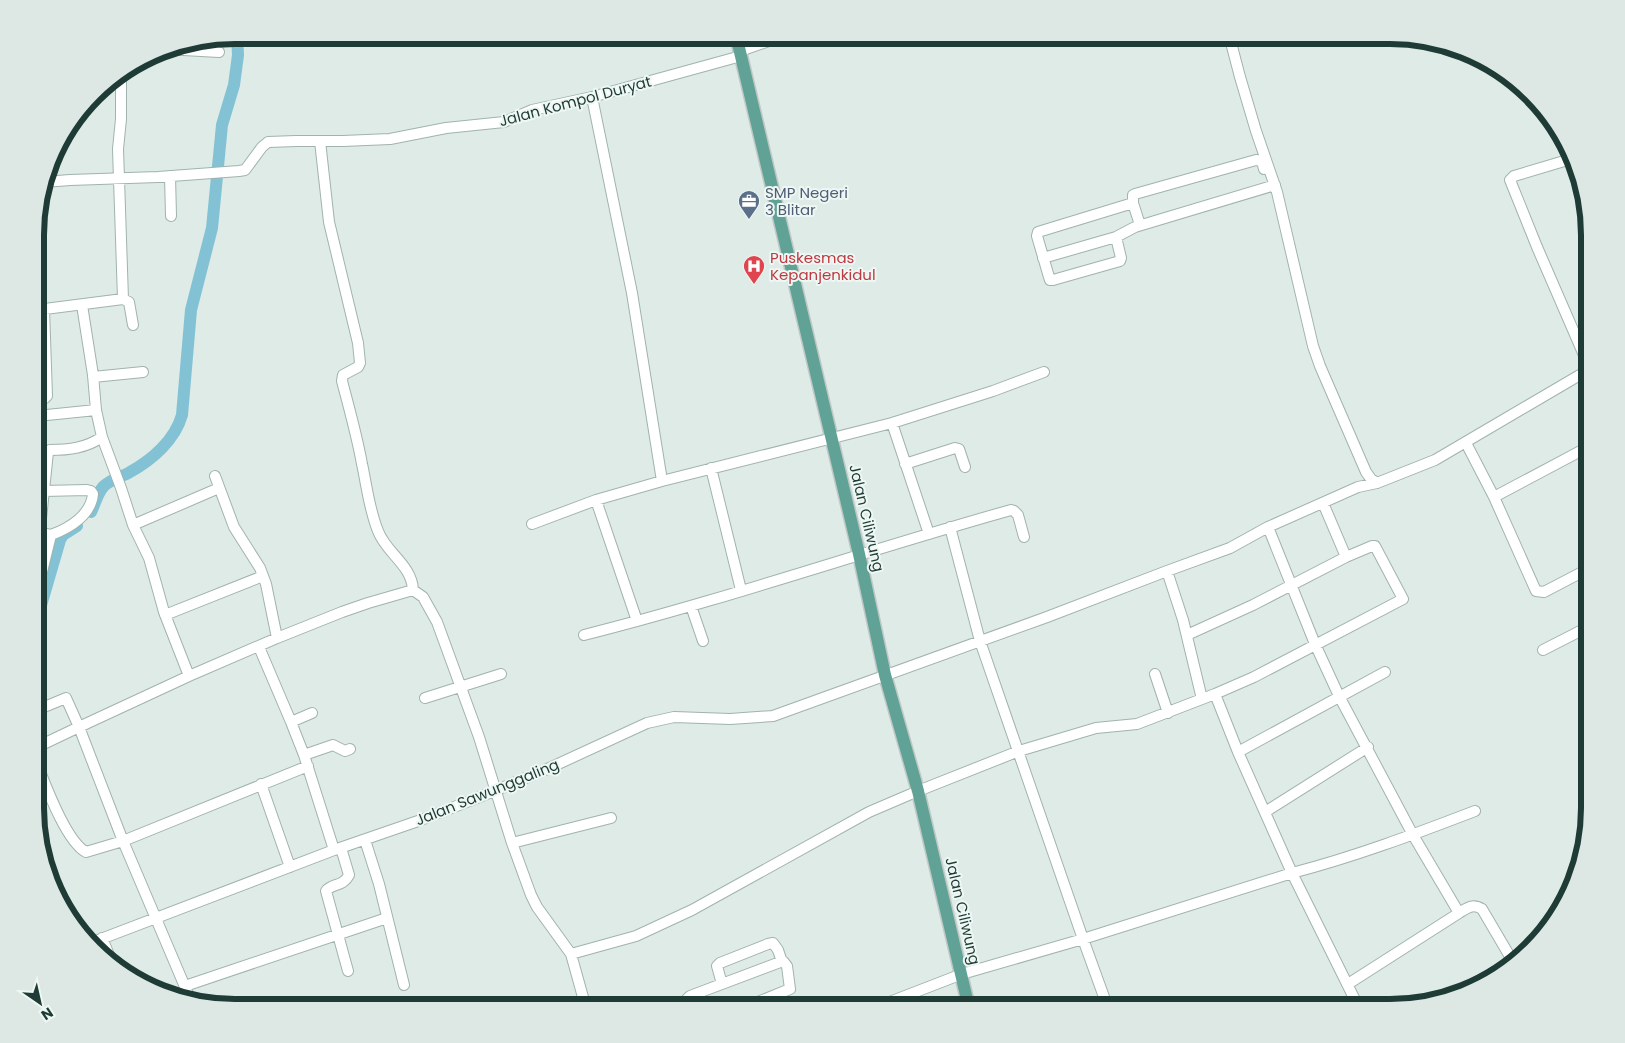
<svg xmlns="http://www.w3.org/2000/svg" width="1625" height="1043" font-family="Poppins,sans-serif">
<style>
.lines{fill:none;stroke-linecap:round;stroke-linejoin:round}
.river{stroke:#82c2d4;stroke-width:12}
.minor-casing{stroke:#a1b3ad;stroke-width:12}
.major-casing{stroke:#c0c8c6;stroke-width:15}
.minor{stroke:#fff;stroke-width:10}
.major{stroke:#60a396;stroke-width:12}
.labels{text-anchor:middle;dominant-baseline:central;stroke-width:4;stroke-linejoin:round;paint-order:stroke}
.street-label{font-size:15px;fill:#1e3b35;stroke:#eef7f3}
.service-label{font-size:15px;fill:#4e5e75;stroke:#eef7f3;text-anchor:start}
.health-label{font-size:15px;fill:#be3a42;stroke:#eef7f3;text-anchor:start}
.rim{fill:none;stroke:#1e3b35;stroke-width:6}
</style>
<rect width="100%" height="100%" fill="#deebe6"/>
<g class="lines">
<path class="river" d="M91,512C95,504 97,494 103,487C109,480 122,477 130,472C152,460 175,440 182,415L191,310L212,228L222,125L234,85L238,55L237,35
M37,619L60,540L63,535L77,526"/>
<g class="minor-casing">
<path id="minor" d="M1229,35L1240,77L1256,131L1277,192L1313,346L1320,366L1366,472L1371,479L1377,483
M166,49L219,52
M740,51L786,35
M592,97L632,293L662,481
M320,141L329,222L358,343L360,363L358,367L343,375L342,381C349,408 357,436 362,464C367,487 369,509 378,531C386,553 412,565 413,590L423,597L437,622L479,737L512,843L531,895L537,907L571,954L636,936L692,910L869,812L918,791L1019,751L1096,728L1137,724L1215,694L1254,677L1403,599L1375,546H1372L1346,557
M1571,159L1514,176L1510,180L1537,247L1590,369
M170,176L171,216
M45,182L70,180L158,177L239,171L245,170L248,166L262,147L268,142L296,141H343L390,139L446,128L504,122L532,110L592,97L741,56
M1140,225L1133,203V195L1135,194L1256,160L1262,161L1264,169
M1116,237L1121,258L1120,261L1053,280H1050L1049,277L1037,236L1038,232L1133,203
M1043,258L1116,237L1135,227L1275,185
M123,299L129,302L133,325
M82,305L93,375L96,410L102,437L121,488L133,525L149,558L164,612L189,676
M37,310L123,299L118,149L121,119V74
M93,377L143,372
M41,415L40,399L45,398L47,396L44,309
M37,416L96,410
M892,423L929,534
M1466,443L1494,497L1536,591L1544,592L1590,568
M905,464L955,448L959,449L965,467
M711,468L741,590
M215,476L234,527L260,568L266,584L277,638
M43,491L87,490L91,491L93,494C91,515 70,528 51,535
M1494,497L1590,446
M596,500L637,621
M532,524L596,500L662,481L892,423L993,391L1044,372
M133,525L219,488
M950,527L980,641L1083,939L1108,1008
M1268,527L1315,644L1339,696L1413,835L1459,913C1467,908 1473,903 1482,909L1512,960
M1167,571L1183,620L1202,699
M37,592L51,535L43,533L40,528L48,452L50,450C69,450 86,448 102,437
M691,606L703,641
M165,615L263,576
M584,635C727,599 868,550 1011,510L1014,511L1018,515L1024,537
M1187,635L1253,605L1346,557L1323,503
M259,647L291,722L304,755L334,850
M1543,650L1590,626
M1155,674L1168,713
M1215,694L1238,752L1292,873C1354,857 1415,834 1475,811
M425,698L501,674
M37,710L66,698L79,727L37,747
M291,722L312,713
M1238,752L1385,672
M304,755L333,745L345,751L350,749
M37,764C46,786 66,841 86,852L123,841L308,766
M261,784L290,867
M1265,812L1368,747
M365,840L379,884L404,985
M512,843L611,818
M341,848L349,875C343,887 332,883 326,891L348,971
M102,938L111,960
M93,942L334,850L421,820L477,798L545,770L647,723L674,717L730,719L773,716L1047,617L1167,571L1230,548L1268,527L1358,487L1377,483L1435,460L1590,369
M571,954L586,1008
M722,984L717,966L720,963L768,944L773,943L778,950L782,962
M1348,984L1459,913
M185,986L387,918
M1462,990L1507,965
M191,1001L123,841L79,727L189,676L277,638L342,612L368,603L413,590
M887,1003L962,974L1083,939L1292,873L1359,1008
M687,1008L686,1000L690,996L783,961L787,966L790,989L743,1008"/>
</g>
<g class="major-casing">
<path id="major" d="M736,35L859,554L885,675L918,791L969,1008"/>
</g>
<use href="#minor" class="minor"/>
<use href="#major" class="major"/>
</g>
<defs>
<g id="office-pin" transform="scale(1.125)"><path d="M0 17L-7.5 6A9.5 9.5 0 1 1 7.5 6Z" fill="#5c6f8a" stroke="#eef7f3"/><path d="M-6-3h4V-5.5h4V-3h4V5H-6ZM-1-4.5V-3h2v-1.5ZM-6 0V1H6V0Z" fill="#fff"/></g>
<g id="hospital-pin" transform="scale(1.125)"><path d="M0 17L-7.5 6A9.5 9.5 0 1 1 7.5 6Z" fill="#e0444e" stroke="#eef7f3"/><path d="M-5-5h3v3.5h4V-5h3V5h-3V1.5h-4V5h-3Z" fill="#fff"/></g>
</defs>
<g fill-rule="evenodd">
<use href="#office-pin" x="749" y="201"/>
<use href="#hospital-pin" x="754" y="266"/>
</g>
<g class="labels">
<g class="street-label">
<text transform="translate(575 101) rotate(-15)">Jalan Kompol Duryat</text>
<text transform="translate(867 518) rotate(77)">Jalan Ciliwung</text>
<text transform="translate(487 792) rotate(-22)">Jalan Sawunggaling</text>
<text transform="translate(963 911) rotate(77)">Jalan Ciliwung</text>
</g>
<g class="service-label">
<text x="765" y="192">SMP Negeri<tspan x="765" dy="17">3 Blitar</tspan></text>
</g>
<g class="health-label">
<text x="770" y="257">Puskesmas<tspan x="770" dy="17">Kepanjenkidul</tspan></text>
</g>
</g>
<path d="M0 0H1625V1043H0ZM235 44H1390A191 191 0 0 1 1581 235V808A191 191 0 0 1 1390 999H235A191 191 0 0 1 44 808V235A191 191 0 0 1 235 44Z" fill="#dde8e4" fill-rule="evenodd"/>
<path class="rim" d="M235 44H1390A191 191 0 0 1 1581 235V808A191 191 0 0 1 1390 999H235A191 191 0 0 1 44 808V235A191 191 0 0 1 235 44Z"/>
<g transform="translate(40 1003) rotate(146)" stroke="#eef7f3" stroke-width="4" paint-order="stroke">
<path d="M0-4L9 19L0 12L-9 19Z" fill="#1e3b35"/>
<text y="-8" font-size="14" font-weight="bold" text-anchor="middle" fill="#1e3b35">N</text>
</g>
</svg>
